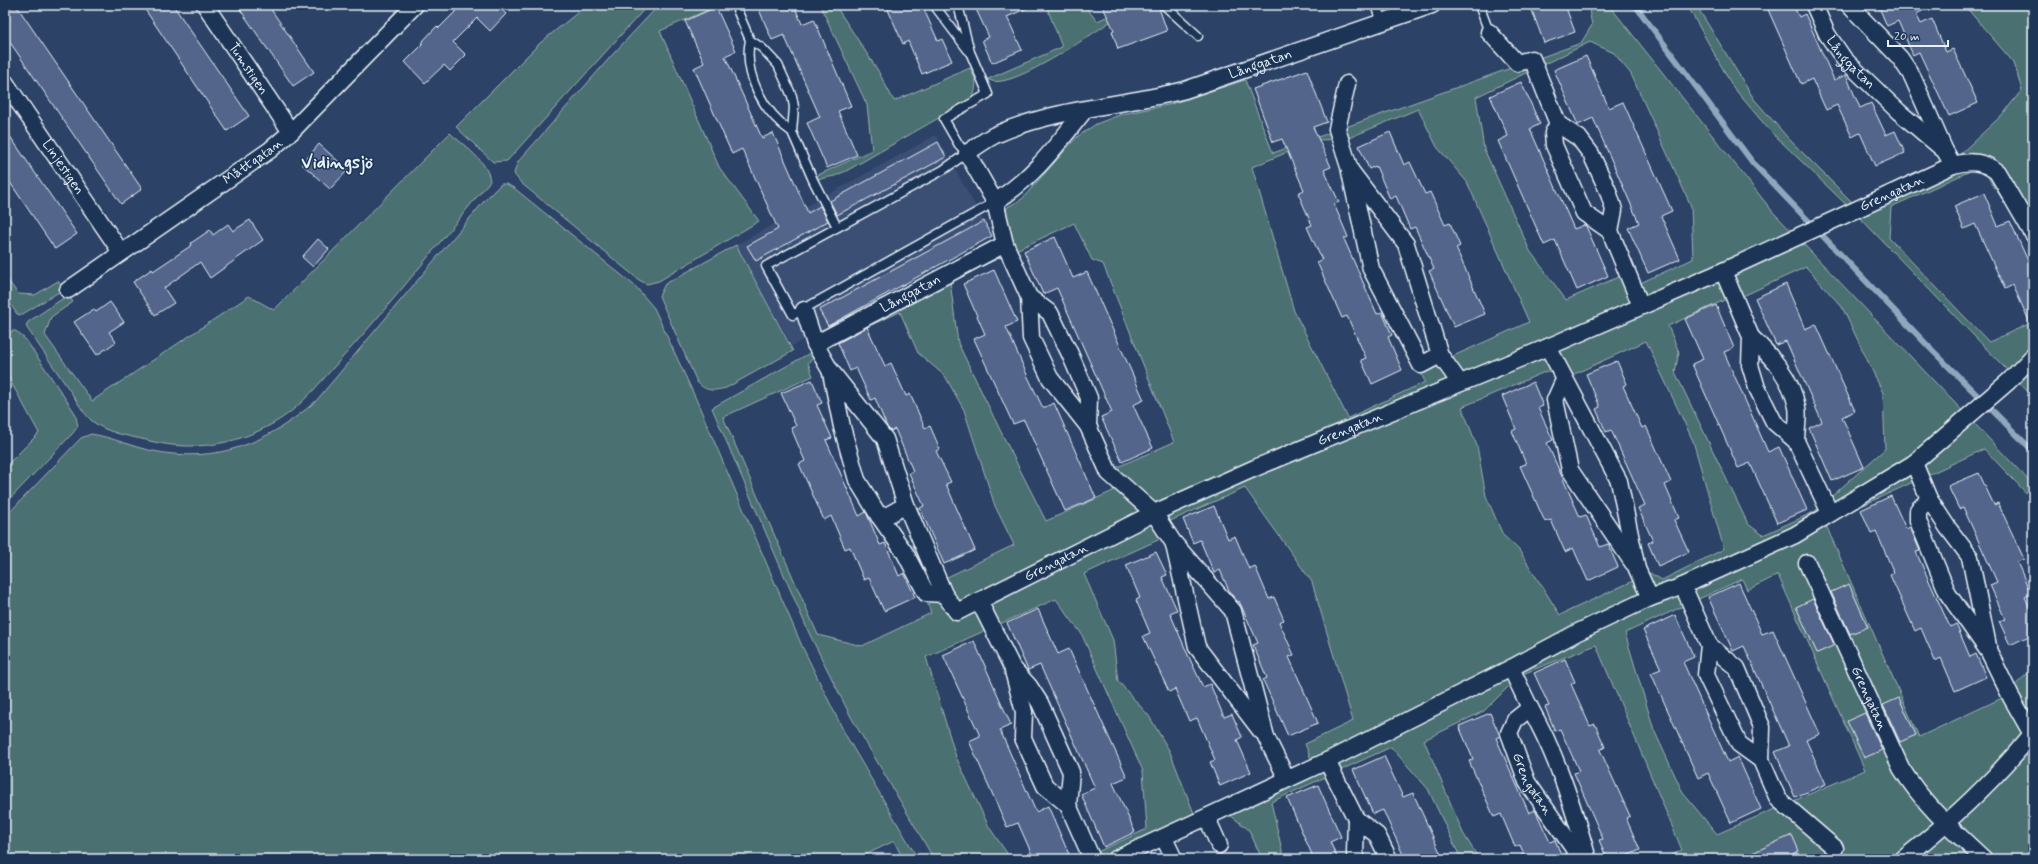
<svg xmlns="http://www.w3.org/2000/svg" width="2038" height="864" font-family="Mynerve,sans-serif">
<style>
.built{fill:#3b4f74}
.green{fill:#4b6f71;stroke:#9ab0b4;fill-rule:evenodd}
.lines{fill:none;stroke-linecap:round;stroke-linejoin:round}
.stream{stroke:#90a7be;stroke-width:6}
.building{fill:#52658b;stroke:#e8f1f8}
.lane-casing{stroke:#e8f1f8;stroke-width:11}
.street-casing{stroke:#e8f1f8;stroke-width:19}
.lane{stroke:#1d3557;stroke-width:8}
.street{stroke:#1d3557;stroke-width:16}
.labels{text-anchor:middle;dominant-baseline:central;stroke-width:3;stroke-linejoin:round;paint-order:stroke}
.street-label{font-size:14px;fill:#e8f1f8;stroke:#1d3557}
.district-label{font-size:18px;font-weight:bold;fill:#e8f1f8;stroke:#1d3557}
</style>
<rect width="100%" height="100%" fill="#2c4266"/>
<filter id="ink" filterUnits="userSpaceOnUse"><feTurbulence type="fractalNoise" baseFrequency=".025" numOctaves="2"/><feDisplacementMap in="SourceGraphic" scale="8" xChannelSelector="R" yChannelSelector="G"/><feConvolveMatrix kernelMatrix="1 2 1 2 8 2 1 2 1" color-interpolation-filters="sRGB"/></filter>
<g filter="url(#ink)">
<path class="built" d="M936,135L992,236L792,346L736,245Z"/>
<path class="green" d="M587,5H648L507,161L493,162L456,127L540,43Z
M659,5H719L660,31L719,167L759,221L659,281L647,284L639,280L521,183L514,174L517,163L614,53Z
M820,5H835L877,69L894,101L970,68C976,80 979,89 970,100L848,170L835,176L819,179L816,176L872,150L867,105Z
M1046,5H1084L1097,21L1115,13L1117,17C1098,30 1006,95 988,79L1062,47Z
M1588,5H1609L1773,212L2033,485V500L1984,449L1825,523L1919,737L2002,698L2033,668V859H1663L1682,850L1596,645L1520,675L1484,711L1424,740L1463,833L1479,859H1461L1428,789L1391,747L1271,802L1284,859H1262L1249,830L1230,815L1194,819L1108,859H1082L1147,829L1143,771L1081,633L1056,599L926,657L956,757L989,827L1011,859H934L851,717L809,633L712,408L842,335L1012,245L1006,208L1022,199L1077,137L1096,124L1122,114L1168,105L1245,80L1273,153L1581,43L1592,25ZM1590,42L1614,53L1631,74L1691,206L1693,259L1638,284L1632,271L1566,300L1530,251L1484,149L1476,97ZM1418,109L1437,147L1467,182L1529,322L1420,371L1425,382L1348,418L1294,311L1252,167L1317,140L1346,139ZM1074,223L1092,260L1103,264L1174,442L1115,468L1113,491L1046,521L1001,432L958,343L950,281ZM1806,267L1842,307L1883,393L1885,449L1814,512L1763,535L1748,524L1675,372L1679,352L1668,326L1729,298L1743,296ZM900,312L918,353L945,376L964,410L995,506L1014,545L943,579L927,602L931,613L862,646L818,635L723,417L813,376L808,363L829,344ZM1646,341L1693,441L1724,549L1662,580L1650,573L1560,615L1519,550L1503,535L1486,496L1477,446L1462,407L1547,371L1570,376ZM1245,488L1312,582L1353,721L1305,744L1311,759L1195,816L1170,752L1149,716L1118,681L1113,640L1084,574L1158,540L1168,522ZM1778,575L1865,770L1717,834L1683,793L1654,730L1625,633L1742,579L1747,590Z
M1687,5H1696L1754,99L1788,138L1856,206L1957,157L2001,116L2022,90L2014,63L1964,5H2033V245L1985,173L1977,168L1891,207L1889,238L1989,342L2033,322V397L1862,220L1770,131L1733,87Z
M450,133C464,146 488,161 490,181C441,240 394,301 342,358C321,381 301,408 274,423C234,446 190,452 146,440C129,436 106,433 92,421C83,413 77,401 70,391C56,370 41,349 27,328L26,325L28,322L68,295L73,302L51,317L45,335L92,401L249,296L274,310Z
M501,184H506L514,188L635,286L654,308L696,399L802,646L845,734L918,859H903L894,841L857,859H5V517L81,438L91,434C112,437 132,447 153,451C218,464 267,443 316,401L485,200Z
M736,245L793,351L726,388C714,391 706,392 697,382L659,296L665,284Z
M5,276L18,294L35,295L58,281L64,289L21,315L17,314L5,296Z
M12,331H16L26,340L75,413L78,426L73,433L5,504V467L39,433L5,371V336Z"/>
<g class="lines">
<path class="stream" d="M1635,5L1753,163L1930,348L2033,451"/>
</g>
<path class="building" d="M5,5H16L142,189L121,204L5,35Z
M142,5H173L249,116L227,131Z
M237,5H268L314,72L293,86Z
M462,5H497L506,14L490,31L477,18L453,42L466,55L450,71L444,65L425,83L405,62L423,44L421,43L437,26L439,28Z
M757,5H794L802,24L814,19L851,106L838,111L857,155L827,168L807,123L820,117L784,35L772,40Z
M886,5H922L938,41L942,39L952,61L922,74L908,41L903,44Z
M974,5H1034L1007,17L1022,50L992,63L982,40L989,37Z
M1102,5H1158L1167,31L1118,49L1112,31L1114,30Z
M1530,5H1565L1575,32L1544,43Z
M1766,5H1793L1799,17L1805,14L1834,80L1846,75L1860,108L1871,103L1886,135L1895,131L1905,153L1875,166L1860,133L1852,137L1837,105L1826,110L1812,79L1801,84Z
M1878,5H1935L1916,14L1921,24L1932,19L1946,52L1953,49L1978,103L1949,116L1919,52L1913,55L1898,21L1887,26Z
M716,7L736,51L725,56L762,138L773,133L808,213L820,206L828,221L756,261L747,246L778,229L742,149L732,154L694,68L704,63L685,21Z
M1586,56L1609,108L1623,102L1672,211L1661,216L1680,259L1648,273L1628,228L1639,223L1593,118L1578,125L1554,70Z
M1307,70L1327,122L1313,127L1331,167L1324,170L1339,202L1334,204L1348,237L1344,239L1377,314L1382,312L1392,335L1388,337L1402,370L1372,384L1361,360L1366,358L1347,316L1342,318L1317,262L1322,260L1307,227L1312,225L1298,193L1304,190L1282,139L1273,142L1253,89Z
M1521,82L1540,124L1530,129L1574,229L1584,225L1586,226L1608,276L1577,290L1555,240L1544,245L1498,141L1508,136L1490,96Z
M5,129L77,234L55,249L5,175Z
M1390,132L1404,165L1410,162L1425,194L1430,192L1445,225L1450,223L1460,246L1456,248L1485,314L1454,327L1429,271L1434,269L1415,227L1410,229L1396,196L1390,199L1376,166L1369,169L1359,146Z
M938,142L946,157L837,215L830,201Z
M319,144L348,170L330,189L302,164Z
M1984,193L1998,226L2010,221L2033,272V330L2013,285L2005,289L1975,224L1964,229L1954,206Z
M250,220L263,240L210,278L200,262L164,288L174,303L155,315L133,282L152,269L153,271L192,245L191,243L210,230L213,235L228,224L233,231Z
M984,221L992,236L828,326L819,310Z
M1055,237L1073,278L1087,272L1144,400L1133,405L1153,448L1122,462L1101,417L1112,412L1057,288L1043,294L1024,251Z
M318,239L329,249L313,267L302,257Z
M994,270L1017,322L1006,327L1028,377L1043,408L1054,403L1096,498L1065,511L1024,420L1013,424L974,339L985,334L963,284Z
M1786,284L1805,329L1816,324L1855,411L1842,417L1864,467L1832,481L1809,428L1822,422L1786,341L1776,345L1755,298Z
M110,302L124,322L109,332L116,342L97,355L74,322L94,309L96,312Z
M1716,305L1734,348L1724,352L1768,452L1779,447L1807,510L1777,523L1750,463L1738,468L1692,364L1703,359L1685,319Z
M867,327L885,366L891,363L906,396L910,394L925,428L930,426L940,449L936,451L951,482L946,484L975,550L944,564L920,508L924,506L909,473L913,471L895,429L891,431L887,427L875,398L871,400L856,368L850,371L838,343Z
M1617,361L1627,384L1623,386L1642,428L1646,426L1671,482L1665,485L1679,518L1674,520L1689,552L1658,566L1648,543L1653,541L1638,508L1645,505L1611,430L1606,432L1596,409L1600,407L1586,374Z
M812,380L822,403L817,405L832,438L826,440L859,516L866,512L880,545L885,543L899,576L904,573L915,597L884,611L869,578L864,580L850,547L845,549L831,516L824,520L799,464L805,461L791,428L796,426L781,393Z
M1533,382L1543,406L1538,408L1553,440L1547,443L1580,517L1586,515L1600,547L1608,544L1618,567L1588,581L1573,548L1565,552L1551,520L1545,522L1520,466L1526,464L1512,431L1516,429L1502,396Z
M1979,473L1994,505L1998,503L2024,559L2017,562L2031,594L2025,597L2033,615V634L2010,645L1999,621L2005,619L1990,585L1997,582L1963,507L1959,509L1948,486Z
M1891,496L1906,529L1910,527L1920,551L1916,552L1950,627L1956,624L1970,657L1976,654L1986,677L1955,691L1941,658L1935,661L1921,628L1915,631L1890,575L1894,573L1876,531L1871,533L1861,510Z
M1214,506L1228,539L1235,536L1249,569L1255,566L1269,599L1274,597L1284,620L1279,622L1294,655L1289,657L1318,723L1288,736L1263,680L1267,678L1253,645L1258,643L1239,601L1238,602L1230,593L1220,570L1214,573L1200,540L1193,543L1183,519Z
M1156,552L1167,575L1162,577L1177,610L1170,613L1188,655L1203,687L1210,684L1224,717L1232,714L1242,737L1237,740L1251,772L1220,786L1210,762L1215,760L1197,718L1189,721L1175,689L1169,692L1143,636L1150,633L1136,600L1140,598L1126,565Z
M1739,583L1762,634L1773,630L1820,734L1806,740L1826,784L1795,797L1775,752L1789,746L1744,646L1733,651L1708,597Z
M1849,584L1868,627L1850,634L1831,592Z
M1813,599L1833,642V646L1817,653L1796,607Z
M1038,609L1058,654L1069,649L1127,777L1113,783L1135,832L1104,847L1081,794L1095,788L1040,665L1028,670L1007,623Z
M1675,615L1694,657L1683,662L1728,762L1738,757L1761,809L1731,823L1708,773L1698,778L1651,673L1661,669L1643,630Z
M974,641L1011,725L1000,730L1036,812L1048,806L1071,859H1034L1018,823L1007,827L969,741L980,736L943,655Z
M1565,659L1575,682L1571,684L1590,726L1595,724L1605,747L1600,750L1630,816L1626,818L1640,850L1620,859H1607L1599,840L1603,839L1574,773L1579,771L1560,729L1555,731L1545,707L1549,706L1534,673Z
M1899,698L1916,735L1900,742L1883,705Z
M1490,713L1500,736L1496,738L1529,813L1535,810L1550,842L1555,840L1563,859H1512L1524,854L1520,845L1515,847L1501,814L1494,817L1469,761L1473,759L1459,726Z
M1865,713L1882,750L1864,758L1847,721Z
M1384,756L1403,797L1413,793L1443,859H1405L1383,810L1373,814L1353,770Z
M1318,785L1341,837L1330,842L1338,859H1314L1287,798Z
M1792,835L1799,851L1781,859H1739Z"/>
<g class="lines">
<g class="lane-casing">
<path id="lane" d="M735,5L750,40L762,48L778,65L792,96L794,107L792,132L813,180L837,227
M934,5L968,50
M958,5L970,52L988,94L944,119L959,145L967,153L943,170L766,266L793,315L995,202
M1164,5L1198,36
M1376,5L1382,22
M1479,5L1489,32
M750,40C743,75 764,113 792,132"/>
</g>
<g class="street-casing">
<g id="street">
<path id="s1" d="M205,5L291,132"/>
<path id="s2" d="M1814,5L1827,34L1844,59L1899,112L1945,151L1953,165"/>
<path d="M1849,5L1900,58L1912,76L1944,149"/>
<path d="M1489,32L1517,63L1532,59L1558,124L1553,133L1554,145L1584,213L1610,231L1641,306"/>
<path id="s3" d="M5,82L121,252"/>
<path d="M1347,84L1337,129L1350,170L1406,244L1440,355L1460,383"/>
<path id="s4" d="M1084,111C1055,147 1035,176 995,202L967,153C976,147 985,140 995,135C1055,108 1122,106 1185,90L1432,5"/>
<path d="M1558,124L1579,138L1591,154L1608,191L1614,210L1610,231"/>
<path d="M1350,172L1371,269L1421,365L1440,355"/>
<path d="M995,202L1005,244L1029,297L1031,338L1050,378L1088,426L1109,473L1154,513L1173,542L1233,611L1266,737L1287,779"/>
<path d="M1723,271L1751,337L1750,365L1757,388L1774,422L1796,441L1830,513"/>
<path id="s5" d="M68,290L270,150L291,132L415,5"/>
<path d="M1029,297L1050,313L1070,354L1089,398L1088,426"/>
<path id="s6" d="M804,310L815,344L830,370L885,439L906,505L944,594L957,612L1154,513L1255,468L1548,347L1723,271L1953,165C1970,160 1984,161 1997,172L2033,234"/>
<path d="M1751,337C1772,357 1791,377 1797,407C1799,417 1796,430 1796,441"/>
<path id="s7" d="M815,344L1005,244"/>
<path d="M1548,347L1619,481L1637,569L1650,598"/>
<path d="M831,373L842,427L857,480L879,516L905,553L926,593L944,594"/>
<path d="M1564,380L1555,400L1570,470L1633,563"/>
<path d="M1929,499L1948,528L1970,557L1988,646"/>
<path d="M879,516L888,515L906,505"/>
<path d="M1174,545L1197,647L1261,731"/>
<path id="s8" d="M1807,563L1901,768C1923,804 1953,830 1984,859"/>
<path d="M1683,586L1709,645L1706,675L1739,744L1761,760L1778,799L1835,848"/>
<path d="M979,601L1012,667L1029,686L1040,703L1071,772L1068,805L1092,859"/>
<path d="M1709,645L1737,668L1762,727L1761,760"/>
<path id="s9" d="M1511,668L1530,708L1515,720L1509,733L1527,782L1581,859"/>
<path d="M1013,671L1024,712L1023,738L1045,786L1068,805"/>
<path d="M1530,708C1557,755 1573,807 1588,859"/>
<path d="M1327,761L1356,819L1355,854L1357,859"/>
<path d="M1207,818L1219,845"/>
<path d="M1356,819L1377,835L1389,859"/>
<path d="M1164,838L1173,857"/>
<path d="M1116,859L1327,761L1511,668L1578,632L1650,598L1683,586L1795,535L1914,463L2009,381L2033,356"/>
<path d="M1903,859C1951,821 1994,781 2032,734L2011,697L1989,652L1948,594L1918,521V510L1929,499L1914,463"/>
</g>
</g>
<use href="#lane" class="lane"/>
<use href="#street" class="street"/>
</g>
</g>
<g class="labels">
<g class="street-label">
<text stroke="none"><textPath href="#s2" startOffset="69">Långgatan</textPath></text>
<text stroke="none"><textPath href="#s4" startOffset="493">Långgatan</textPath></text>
<text stroke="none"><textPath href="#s1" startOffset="77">Tumstigen</textPath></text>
<text stroke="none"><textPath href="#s5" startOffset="225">Måttgatan</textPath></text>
<text stroke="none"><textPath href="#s3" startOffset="103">Linjestigen</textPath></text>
<text stroke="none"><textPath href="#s6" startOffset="1367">Grengatan</textPath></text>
<text stroke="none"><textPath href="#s7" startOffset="108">Långgatan</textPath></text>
<text stroke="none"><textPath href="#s6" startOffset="776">Grengatan</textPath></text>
<text stroke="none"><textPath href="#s6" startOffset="453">Grengatan</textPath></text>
<text stroke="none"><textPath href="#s8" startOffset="149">Grengatan</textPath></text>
<text stroke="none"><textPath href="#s9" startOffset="134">Grengatan</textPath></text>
</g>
<g class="district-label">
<text x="337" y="163">Vidingsjö</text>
</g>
</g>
<rect width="2038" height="864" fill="none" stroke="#1d3557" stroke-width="20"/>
<rect x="10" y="10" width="2018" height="844" fill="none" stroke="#e8f1f8" stroke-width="1.5" filter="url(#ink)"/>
<path d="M1888 40v6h60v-6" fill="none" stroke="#e8f1f8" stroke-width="2"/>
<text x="1894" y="40" font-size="12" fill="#e8f1f8" stroke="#1d3557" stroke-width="3" paint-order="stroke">20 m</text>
</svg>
